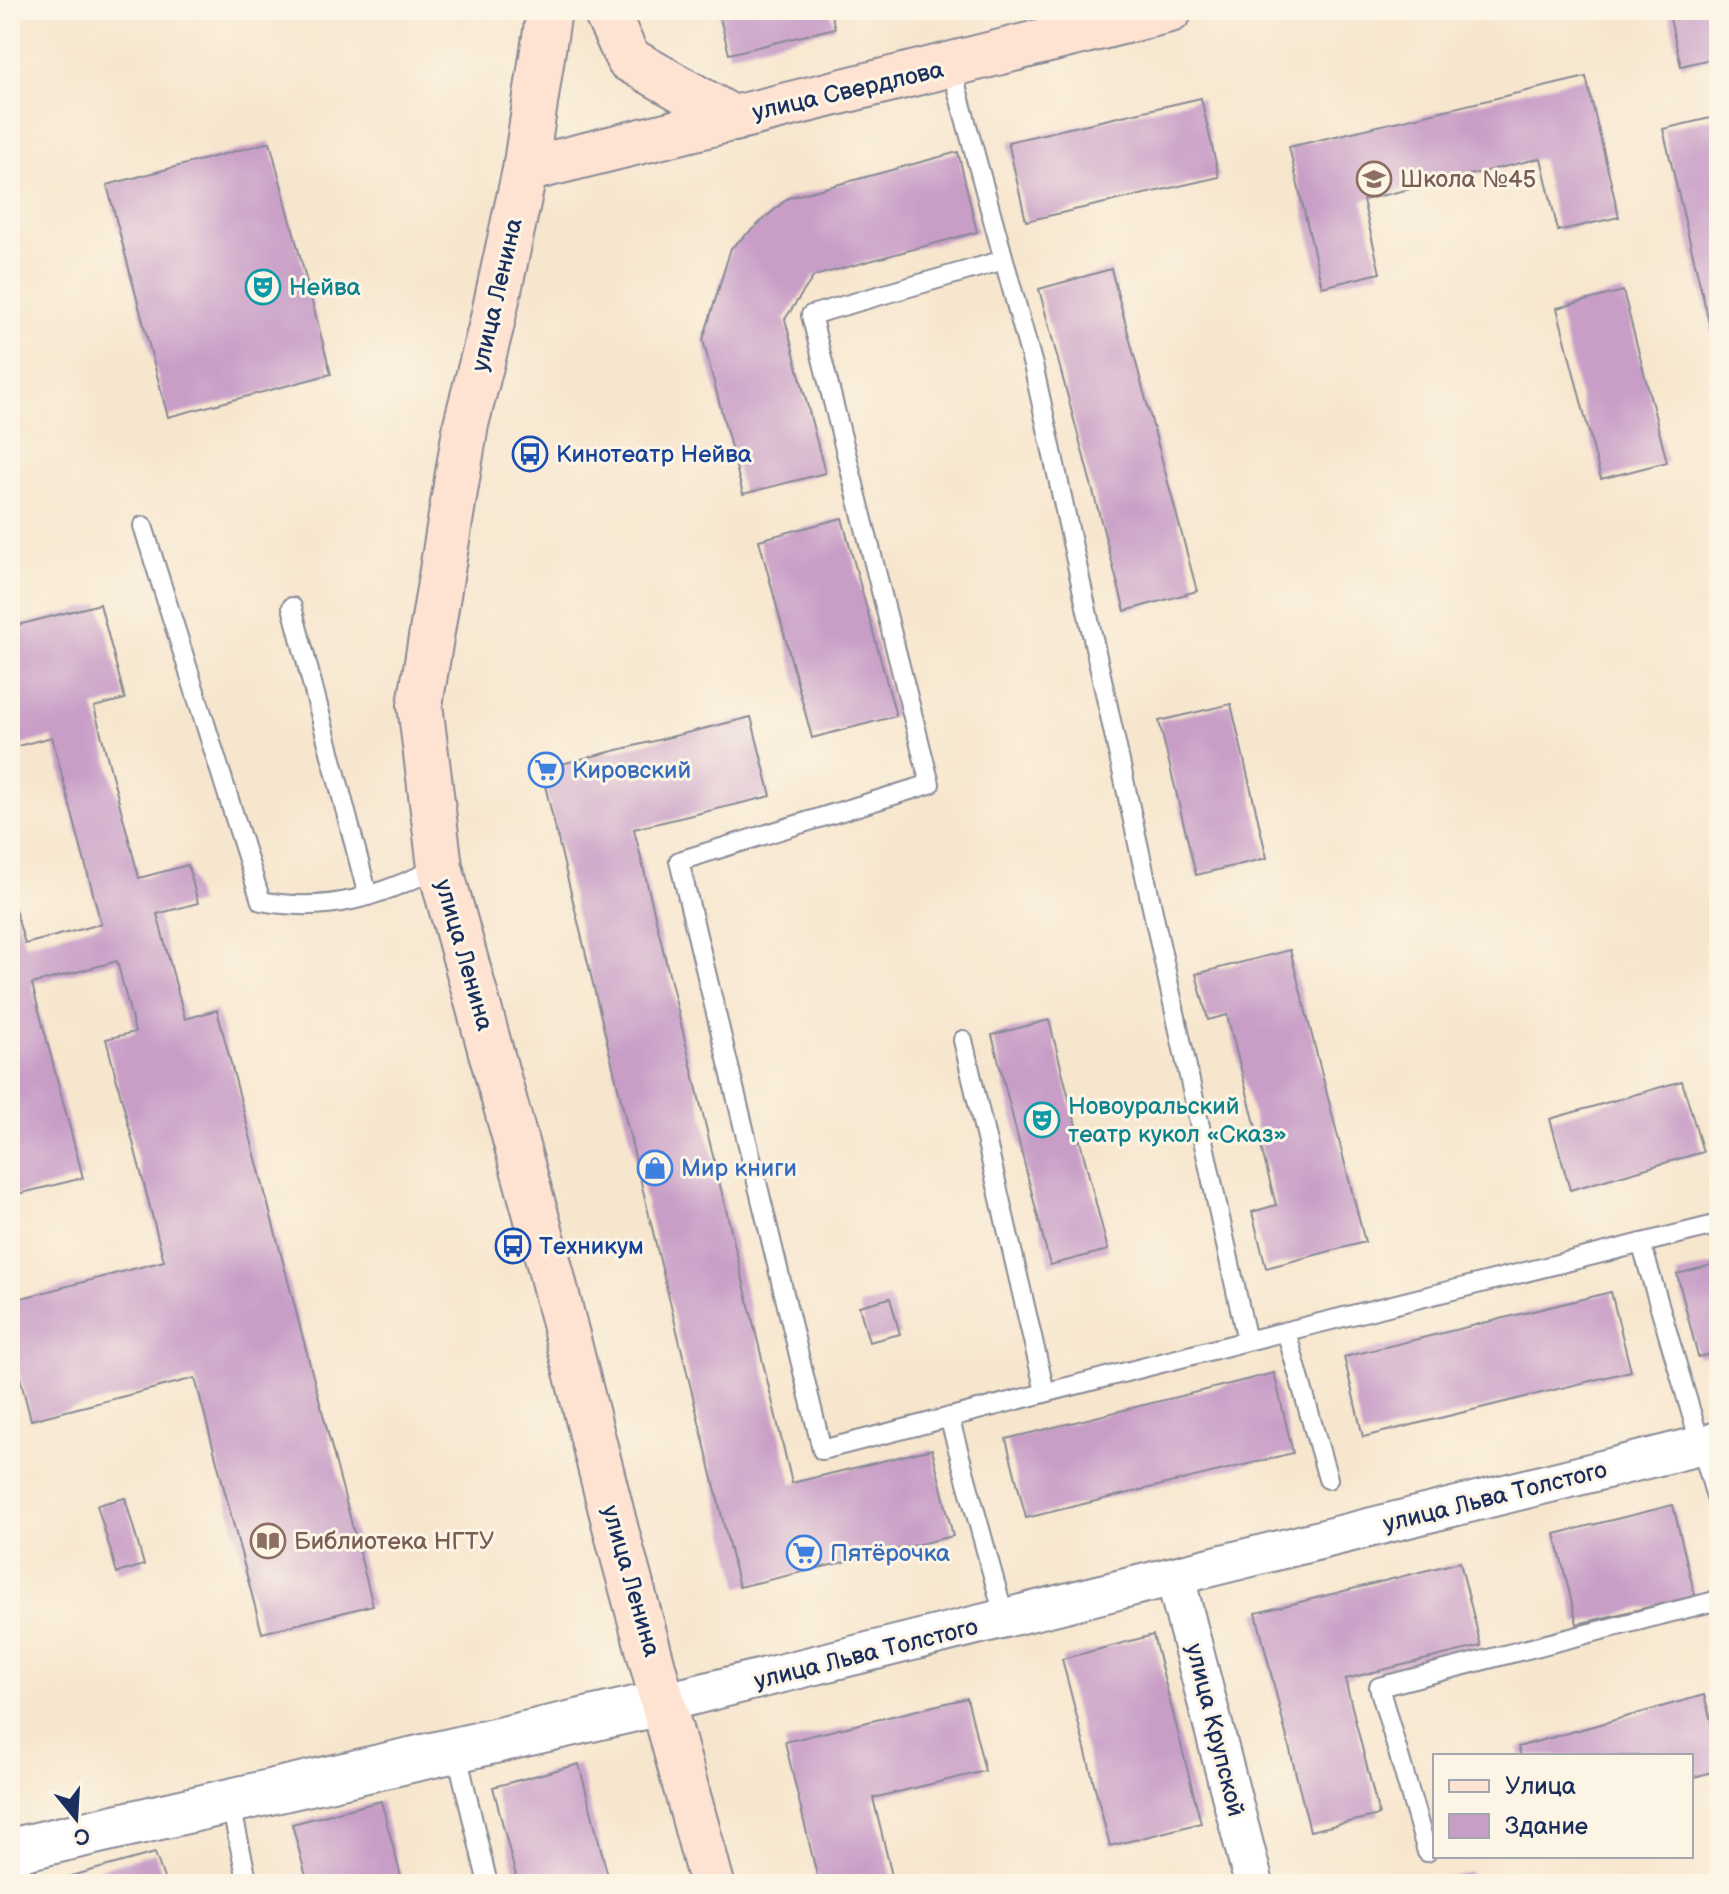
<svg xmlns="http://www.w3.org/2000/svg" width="1729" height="1894" font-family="'Balsamiq Sans',sans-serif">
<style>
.building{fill:#c89ec7}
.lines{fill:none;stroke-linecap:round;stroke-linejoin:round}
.service-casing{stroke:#898a96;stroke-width:22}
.minor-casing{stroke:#898a96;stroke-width:42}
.tertiary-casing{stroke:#898a96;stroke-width:48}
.secondary-casing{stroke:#898a96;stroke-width:48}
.service{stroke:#fff;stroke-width:18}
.minor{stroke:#fff;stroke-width:38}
.tertiary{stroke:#fff;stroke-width:44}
.secondary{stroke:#fee3d2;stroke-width:44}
.labels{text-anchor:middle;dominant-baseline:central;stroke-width:6;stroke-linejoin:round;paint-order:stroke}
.street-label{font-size:24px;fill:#1b2f5e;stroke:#fcf5e5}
.education-label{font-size:24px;fill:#785e54;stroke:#fcf5e5;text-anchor:start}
.culture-label{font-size:24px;fill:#0d838f;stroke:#fcf5e5;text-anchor:start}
.transit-label{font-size:24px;fill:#164399;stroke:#fcf5e5;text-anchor:start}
.shop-label{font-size:24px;fill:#366cbe;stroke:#fcf5e5;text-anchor:start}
</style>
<rect width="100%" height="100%" fill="#fcf5e5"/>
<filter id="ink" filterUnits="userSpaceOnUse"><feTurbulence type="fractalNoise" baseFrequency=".0125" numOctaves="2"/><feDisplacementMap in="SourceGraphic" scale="16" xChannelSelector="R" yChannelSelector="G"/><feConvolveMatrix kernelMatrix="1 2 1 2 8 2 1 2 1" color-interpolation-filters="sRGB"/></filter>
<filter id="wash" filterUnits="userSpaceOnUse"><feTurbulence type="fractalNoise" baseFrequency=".006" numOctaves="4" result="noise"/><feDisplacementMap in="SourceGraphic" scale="32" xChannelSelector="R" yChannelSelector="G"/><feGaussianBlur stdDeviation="1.8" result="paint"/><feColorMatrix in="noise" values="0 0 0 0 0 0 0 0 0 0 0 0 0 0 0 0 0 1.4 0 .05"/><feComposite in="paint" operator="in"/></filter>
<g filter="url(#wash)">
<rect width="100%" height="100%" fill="#f7e6ce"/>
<g id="blocks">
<path class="building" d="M718,10H830L835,28L729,54Z
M1668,10H1719V57L1681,66Z
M1586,77L1619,217L1558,231L1541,158L1363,200L1380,273L1322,287L1289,147Z
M1201,98L1219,177L1026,221L1008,142Z
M1719,116V359L1718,360L1663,129Z
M270,142L331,374L168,417L107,185Z
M958,152L977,232L814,276L785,319L825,473L743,494L703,340L731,248L788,198Z
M1111,269L1197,591L1125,611L1039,289Z
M1623,291L1667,462L1601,479L1557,308Z
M842,518L896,716L812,738L759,540Z
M100,604L125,699L94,707L139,878L188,865L198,903L157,914L185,1019L217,1010L373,1605L262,1633L195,1378L31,1420L10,1339V1301L164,1261L106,1039L135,1032L117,961L32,984L83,1178L10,1196V892L25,944L101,924L52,737L10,748V627Z
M1231,704L1267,858L1196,875L1159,721Z
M751,717L771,796L634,829L792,1483L932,1449L953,1536L739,1587L541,769Z
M1290,950L1365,1242L1266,1268L1252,1212L1276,1205L1227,1015L1208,1020L1196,974Z
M1049,1020L1108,1250L1050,1265L992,1035Z
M1682,1081L1703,1152L1570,1190L1550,1119Z
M1719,1263V1352L1698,1357L1677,1274Z
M1611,1292L1631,1371L1363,1437L1344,1357Z
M890,1298L900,1334L869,1342L859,1306Z
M1274,1373L1293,1453L1026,1518L1006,1439Z
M125,1498L144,1565L117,1573L97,1505Z
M1673,1505L1695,1596L1577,1624L1555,1534Z
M1460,1562L1481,1646L1345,1679L1379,1815L1310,1831L1256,1613Z
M1153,1635L1201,1823L1110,1846L1062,1659Z
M1704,1695L1713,1728L1719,1727V1770L1691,1778V1756H1521L1518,1747Z
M967,1698L985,1771L873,1798L894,1884H819L785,1742Z
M579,1764L610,1884H518L493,1787Z
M381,1801L403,1884H308L292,1824Z
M155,1853L166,1884H58L57,1880Z
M1470,1872L1473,1884H1427V1883Z"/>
</g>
</g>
<g filter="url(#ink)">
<use href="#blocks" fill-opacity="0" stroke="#898a96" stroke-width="2"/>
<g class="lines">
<g class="service-casing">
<path id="service" d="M951,67L1034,369L1247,1341L822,1450L679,861L930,784L811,315L1004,260
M143,526L261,901C330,914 378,896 440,867
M292,607L368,896
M963,1040L1045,1392
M1641,1243L1719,1507
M1286,1331L1328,1479
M1247,1341L1719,1224
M949,1417L1005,1619
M456,1750L488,1884
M230,1801L248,1884
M1427,1852L1379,1687L1719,1600"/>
</g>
<g class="minor-casing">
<path id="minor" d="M1175,1577L1254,1884
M666,1702L1719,1441"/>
</g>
<g class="tertiary-casing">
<path id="tertiary" d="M10,1851L666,1702"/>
</g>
<g class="secondary-casing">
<path id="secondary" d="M549,10L525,170L491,327L466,424L420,705L440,867L545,1248L616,1530L712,1884
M605,10L628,59L734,119
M525,170L1170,10"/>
</g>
<use href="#service" class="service"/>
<use href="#minor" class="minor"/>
<use href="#tertiary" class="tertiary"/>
<use href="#secondary" class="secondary"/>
</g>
</g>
<defs>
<g id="school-ring" transform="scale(1.8)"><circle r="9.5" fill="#fcf5e5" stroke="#8d6e63" stroke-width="1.5"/><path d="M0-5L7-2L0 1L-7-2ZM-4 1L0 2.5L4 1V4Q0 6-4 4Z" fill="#8d6e63"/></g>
<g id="theatre-ring" transform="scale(1.8)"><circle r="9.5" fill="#fcf5e5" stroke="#0f9aa8" stroke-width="1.5"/><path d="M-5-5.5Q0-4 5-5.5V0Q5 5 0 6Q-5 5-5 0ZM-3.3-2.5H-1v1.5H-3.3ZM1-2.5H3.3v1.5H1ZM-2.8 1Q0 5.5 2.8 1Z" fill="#0f9aa8"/></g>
<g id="bus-ring" transform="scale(1.8)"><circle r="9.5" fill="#fcf5e5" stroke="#1a4fb4" stroke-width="1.5"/><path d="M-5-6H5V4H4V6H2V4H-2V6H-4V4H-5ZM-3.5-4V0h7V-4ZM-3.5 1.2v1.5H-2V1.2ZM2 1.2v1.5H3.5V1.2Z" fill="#1a4fb4"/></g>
<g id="supermarket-ring" transform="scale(1.8)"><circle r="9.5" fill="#fcf5e5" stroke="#3f7fe0" stroke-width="1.5"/><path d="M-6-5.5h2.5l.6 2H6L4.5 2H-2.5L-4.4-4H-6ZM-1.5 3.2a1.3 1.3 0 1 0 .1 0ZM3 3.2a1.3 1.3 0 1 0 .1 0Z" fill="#3f7fe0"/></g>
<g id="shop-ring" transform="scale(1.8)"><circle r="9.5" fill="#fcf5e5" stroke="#3f7fe0" stroke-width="1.5"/><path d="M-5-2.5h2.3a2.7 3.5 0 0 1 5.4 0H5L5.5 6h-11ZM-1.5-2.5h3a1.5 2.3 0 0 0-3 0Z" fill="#3f7fe0"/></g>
<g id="library-ring" transform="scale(1.8)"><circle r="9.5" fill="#fcf5e5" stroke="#8d6e63" stroke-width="1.5"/><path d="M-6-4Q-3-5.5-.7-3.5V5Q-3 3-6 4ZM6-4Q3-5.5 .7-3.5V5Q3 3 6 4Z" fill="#8d6e63"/></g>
</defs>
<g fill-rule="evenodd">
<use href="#school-ring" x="1374" y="179"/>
<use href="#theatre-ring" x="263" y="287"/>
<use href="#bus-ring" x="530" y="454"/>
<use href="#supermarket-ring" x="546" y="770"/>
<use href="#theatre-ring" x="1042" y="1120"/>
<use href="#shop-ring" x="655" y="1168"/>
<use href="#bus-ring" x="513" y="1246"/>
<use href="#library-ring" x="268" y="1541"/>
<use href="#supermarket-ring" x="804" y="1553"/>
</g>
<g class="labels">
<g class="street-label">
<text transform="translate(848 91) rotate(-13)">улица Свердлова</text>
<text transform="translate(497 295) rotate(-77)">улица Ленина</text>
<text transform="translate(464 955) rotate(74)">улица Ленина</text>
<text transform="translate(1495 1497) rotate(-14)">улица Льва Толстого</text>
<text transform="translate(631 1581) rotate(74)">улица Ленина</text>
<text transform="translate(866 1654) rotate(-14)">улица Льва Толстого</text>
<text transform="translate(1215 1730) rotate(76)">улица Крупской</text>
</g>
<g class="education-label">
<text x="1400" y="179">Школа №45</text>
<text x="294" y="1541">Библиотека НГТУ</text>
</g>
<g class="culture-label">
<text x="289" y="287">Нейва</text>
<text x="1068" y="1106">Новоуральский<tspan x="1068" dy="28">театр кукол «Сказ»</tspan></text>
</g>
<g class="transit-label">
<text x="556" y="454">Кинотеатр Нейва</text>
<text x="539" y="1246">Техникум</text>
</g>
<g class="shop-label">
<text x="572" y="770">Кировский</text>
<text x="681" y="1168">Мир книги</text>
<text x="830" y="1553">Пятёрочка</text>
</g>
</g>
<rect width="1729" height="1894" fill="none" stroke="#fcf5e5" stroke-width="40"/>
<rect x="1433" y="1754" width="260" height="104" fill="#fcf5e5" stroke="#a2a6af" stroke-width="2"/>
<rect x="1449" y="1780" width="40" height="12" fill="#fee3d2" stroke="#a2a6af" stroke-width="2"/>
<text x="1505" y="1794" font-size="24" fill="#1b2f5e">Улица</text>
<rect x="1449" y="1814" width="40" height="24" fill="#c89ec7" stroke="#a2a6af" stroke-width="2"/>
<text x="1505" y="1834" font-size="24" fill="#1b2f5e">Здание</text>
<g transform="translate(76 1818) rotate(162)" stroke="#fcf5e5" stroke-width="6" paint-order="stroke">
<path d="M0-6L14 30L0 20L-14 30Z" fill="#1b2f5e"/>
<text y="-12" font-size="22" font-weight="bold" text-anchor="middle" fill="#1b2f5e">С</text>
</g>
</svg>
